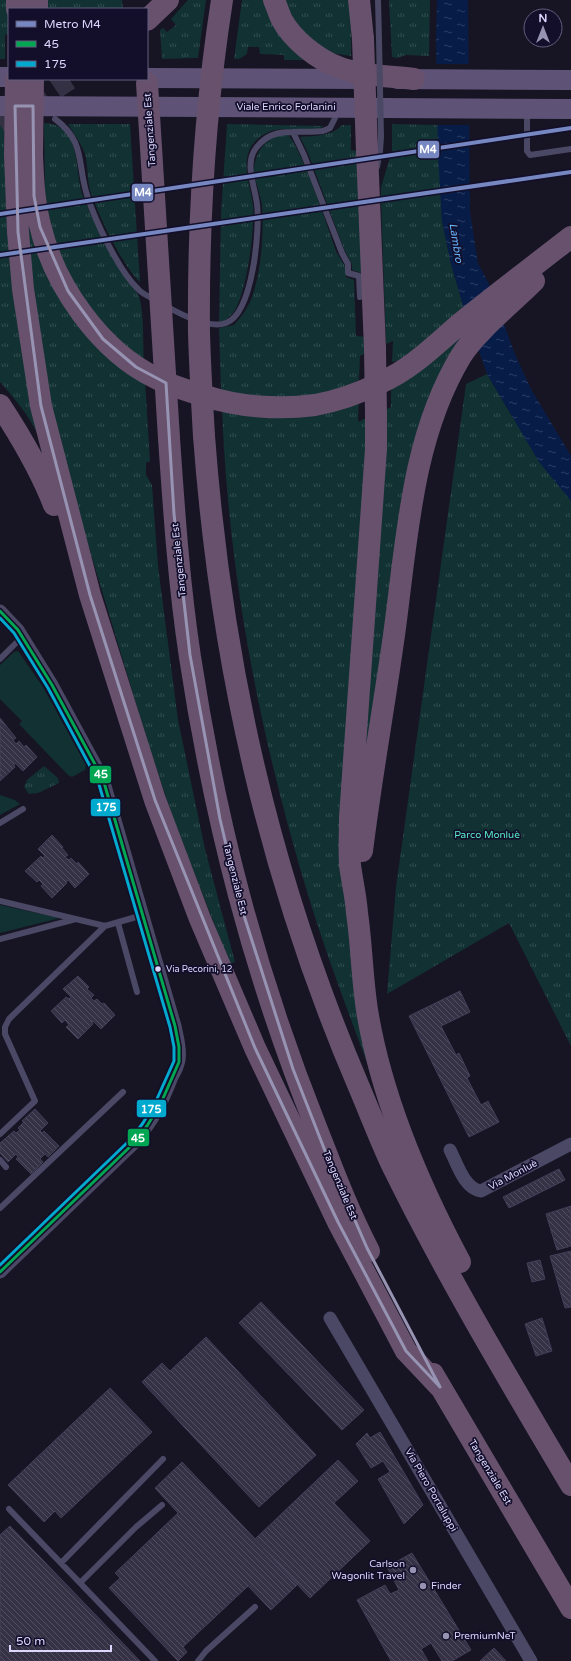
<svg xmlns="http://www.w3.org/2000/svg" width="571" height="1661" font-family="'Varela Round',sans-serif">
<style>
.grass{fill:url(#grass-tufts)}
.garden{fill:#113132}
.water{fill:url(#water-ripples)}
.pier{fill:#171424}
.building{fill:url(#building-back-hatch);stroke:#433e58}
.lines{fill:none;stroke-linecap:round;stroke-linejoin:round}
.motorway-tunnel{stroke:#353145;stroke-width:22;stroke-dasharray:22 11;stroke-linecap:butt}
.service{stroke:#4a4865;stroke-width:6}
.minor{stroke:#4a4865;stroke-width:13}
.primary{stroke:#5e5376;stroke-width:20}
.motorway{stroke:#67516d;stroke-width:22}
.service-bridge{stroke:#4a4865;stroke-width:6}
.motorway-bridge{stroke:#67516d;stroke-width:22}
.bus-1-casing{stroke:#130e2a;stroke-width:6}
.bus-2-casing{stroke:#130e2a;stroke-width:6}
.bus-1{stroke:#00a651;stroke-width:3}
.bus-2{stroke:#00a9ce;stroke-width:3}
.metro-1-casing{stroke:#130e2a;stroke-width:7}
.metro-1{stroke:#7787c1;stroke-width:4}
.marked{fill:none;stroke:#9793b2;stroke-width:3;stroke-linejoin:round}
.bus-dot{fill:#dcd7ff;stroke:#130e2a;stroke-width:1.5}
.poi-dot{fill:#9793b2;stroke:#130e2a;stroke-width:1.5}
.labels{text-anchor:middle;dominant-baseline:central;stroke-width:3.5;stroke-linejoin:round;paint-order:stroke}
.bus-label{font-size:9px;fill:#dcd7ff;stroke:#130e2a;text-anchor:start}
.street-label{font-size:10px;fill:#dcd7ff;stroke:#130e2a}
.park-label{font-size:10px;fill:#56ecc8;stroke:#130e2a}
.poi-label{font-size:10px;fill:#dcd7ff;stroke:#130e2a;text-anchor:start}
.water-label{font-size:11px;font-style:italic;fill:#65b6ff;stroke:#130e2a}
.line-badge{stroke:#130e2a;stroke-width:1.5}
.badge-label{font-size:11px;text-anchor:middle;font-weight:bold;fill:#fff}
</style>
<defs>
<pattern id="grass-tufts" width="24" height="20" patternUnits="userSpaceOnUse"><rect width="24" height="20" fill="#113132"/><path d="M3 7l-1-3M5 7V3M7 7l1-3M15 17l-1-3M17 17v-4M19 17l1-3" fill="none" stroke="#334e51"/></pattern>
<pattern id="water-ripples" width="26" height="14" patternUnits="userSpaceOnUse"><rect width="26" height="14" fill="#071d48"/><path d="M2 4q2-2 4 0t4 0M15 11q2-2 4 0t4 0" fill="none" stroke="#2b3d63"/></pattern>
<pattern id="building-back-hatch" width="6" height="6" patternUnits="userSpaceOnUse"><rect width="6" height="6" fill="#363246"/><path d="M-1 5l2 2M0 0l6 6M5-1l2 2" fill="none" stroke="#524f62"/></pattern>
</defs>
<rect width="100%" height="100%" fill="#171424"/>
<path class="grass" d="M0,0H10L8,34L5,35V59H0Z
M44,0H122L123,9H44Z
M188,0H206L198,58L162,59L160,30L163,28L167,32L176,25L171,19Z
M242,0H267L311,63H307L306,60H284V55L260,54L259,47H248L247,54L239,59H234Z
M282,0H352L351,56L325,52L304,34Z
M389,0H430L429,56L406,55L397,58L392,57Z
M0,123H4V154L8,155L37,433C28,414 14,398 0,382Z
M44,123C83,124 74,172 83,196C93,222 107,248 121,272C126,279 139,293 140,300C144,316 143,346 144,364L121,346L83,303L52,239L45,191Z
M68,124H130L140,282C123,267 97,213 90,190C87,179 88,165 85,154C81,143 74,134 68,124Z
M227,124L324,126C306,138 282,120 260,137C237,154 250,183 253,205C255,229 247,290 235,310C232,315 228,318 224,321H219L221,213Z
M392,124L438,125L442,221L451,264L465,312L401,360L392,362L393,341L386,344L381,202V187L392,151Z
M342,125H351V150L358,151L364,274L352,270V264L344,249L308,153L300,137C314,136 332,136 342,125Z
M287,134C301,145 329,231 337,253L345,266L346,277L354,280L356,336L369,337L370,351L360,356L359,380C351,384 342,388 333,391C298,401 257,397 221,391L219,328L234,325C238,320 242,316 245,311C261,287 264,235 262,206C261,192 251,175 255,162C259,145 271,136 287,134Z
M27,192L37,245L145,380L150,461L146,463V475L152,485L158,566L178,720L205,849L235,962L230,964L174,821L147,740L65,468L47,392L31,278Z
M458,337H463L439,385L369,766L365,743L385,410L391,407V384Z
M487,374L511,415L571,501V1046L509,923L387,994L396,887L466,384Z
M359,394L358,422L370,416L345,826L371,1060H366C346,1006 325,951 308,895C260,737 228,573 222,408Z
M44,766L58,778L59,783L38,793L29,794L24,787L27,780Z"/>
<path class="garden" d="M18,651L43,687L86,765L85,770L72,777L68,775L19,724L22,721L0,699V665L14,652Z
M0,795L15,800L20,804L0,815Z
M0,905L60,918L0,933Z"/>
<path class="water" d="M437,0H468L470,212L478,263L492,290L514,352L531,389L571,456V501L539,462L487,374L465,312L451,264L442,221L438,155L436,41Z"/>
<path class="pier" d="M434,64H470V125H436Z"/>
<path class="building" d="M0,718L16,738L13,740L16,744L19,741L24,747L26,745L37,757L23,771L15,763L14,765L15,767L0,781Z
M52,835L63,847L62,848L68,855L65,857L69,860L71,858L77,864L78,862L89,874L75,888L68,880L66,882L67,883L52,898L41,886L43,884L39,880L37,882L25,871L41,856L43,858L45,856L38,849Z
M78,976L89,987L87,989L94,995L91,998L94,1001L97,999L102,1004L104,1003L115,1015L101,1029L93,1021L92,1022L93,1024L78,1039L66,1027L69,1025L65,1020L62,1023L51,1011L66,997L69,999L71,997L63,989Z
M460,991L470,1012L441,1026L456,1055L459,1053L470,1076L467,1078L481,1105L488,1101L499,1122L469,1137L409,1016Z
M35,1109L48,1123L40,1131L42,1133L44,1131L59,1146L48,1157L45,1154L40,1159L43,1162L31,1174L16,1159L18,1157L16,1154L8,1162L0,1153V1143L14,1131L16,1133L20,1130L18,1128L24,1122L22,1121Z
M559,1169L565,1180L509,1208L503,1197Z
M571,1206V1246L557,1250L546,1214Z
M571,1251V1307L565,1308L550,1256Z
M540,1260L545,1279L532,1282L527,1263Z
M261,1302L364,1410L342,1430L239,1323Z
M542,1318L552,1351L536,1356L525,1324Z
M206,1337L316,1455L259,1507L142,1382L162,1363L170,1371Z
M110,1388L152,1432L61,1518L55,1511L44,1522L8,1485Z
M380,1432L423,1505L404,1524L378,1479L390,1472L383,1461L371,1468L356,1444L367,1433L370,1438Z
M338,1460L358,1481L334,1503L370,1541L310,1598L255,1539Z
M182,1462L298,1584L271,1610L248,1586L183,1647L187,1652L178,1661L109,1588L120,1578L115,1573L178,1513L155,1488Z
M10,1526L140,1661H0V1535Z
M412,1553L471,1650L452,1661H442L431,1643L421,1649L428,1661H391L357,1600L385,1585L390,1594L399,1590L387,1567Z
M494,1648L506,1661H480Z"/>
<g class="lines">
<path class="motorway-tunnel" d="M0,125L69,79"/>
<path class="service" d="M378,0L379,39
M527,112V151L530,155L571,149
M55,119C86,142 77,164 87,195C95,221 119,271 138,289C142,294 150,297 156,300
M293,132L304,155L342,253L348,264V273L359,276L360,297
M377,167L380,151
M166,306C180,314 209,329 226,323C253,313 260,230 257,204C255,187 244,163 256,148C273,125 298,134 323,131L330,128L335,118
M0,659L16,643
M0,823L23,809
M0,901L105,926L143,915
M118,923L137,992
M0,939L76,919
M0,1134L35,1101L5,1034V1027L9,1019L105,926
M0,1160L6,1167
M0,1208L123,1092
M9,1509L155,1661
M61,1563L163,1459
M80,1583L136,1527L162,1505
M198,1661L206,1651L255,1607"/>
<path class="minor" d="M0,611L18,630L52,685L103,779L175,1026C177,1037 181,1048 179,1060C178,1065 175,1072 172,1077C162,1103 153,1120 135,1142L0,1272
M450,1150C457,1163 464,1189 481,1191L571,1144
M330,1318L531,1661"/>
<path class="primary" d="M0,77H9
M147,78L365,79
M397,79L571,80
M0,106L571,109"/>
<path class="motorway" d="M274,0C277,7 279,14 282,20C293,40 317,59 338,67C361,76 389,76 414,79
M359,0L363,39
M17,9V0
M37,9V0
M147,20L168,0
M367,151L375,349
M15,155L18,232L23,289L41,406L90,595L155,800L200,919L255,1048L338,1222L406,1351L440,1387
M32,155C33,179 34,202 40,225C54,285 100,351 156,378C171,386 188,391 205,396C239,407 279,410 315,405C337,401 362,392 382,382C413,368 436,344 462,322C498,293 535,265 571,237
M0,405C21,437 40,469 54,505
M376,414V449L350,817C350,833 349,849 350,865C352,881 356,897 357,913C362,947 362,982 368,1016C383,1102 419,1185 460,1262
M204,436C221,663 269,877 359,1087C370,1113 380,1139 392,1165C446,1275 509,1380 571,1485
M169,438C174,511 179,585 190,657C215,821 254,972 316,1127C332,1168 348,1211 369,1251
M362,851C371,778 384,707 394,635C407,541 411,439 461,356C476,332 513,302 534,281
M433,1374L571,1608"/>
<path class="service-bridge" d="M379,39L381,137L380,151"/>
<path class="motorway-bridge" d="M363,39L367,151
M147,83L169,438
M15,155L16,79
M32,155L33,79
M375,349L376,414
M204,436C202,402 200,367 199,333C198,222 205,109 222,0"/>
<g class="bus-1-casing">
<path id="bus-1" d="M0,611L18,630L52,685L103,779L175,1026L179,1047V1062L161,1103L147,1126L135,1142L0,1272"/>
</g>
<g class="bus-2-casing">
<path id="bus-2" d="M0,618L14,633L48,688L98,781L170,1027L174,1047V1061L156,1101L143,1123L131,1139L0,1265"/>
</g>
<use href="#bus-1" class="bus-1"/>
<use href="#bus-2" class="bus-2"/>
<g class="metro-1-casing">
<path id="metro-1" d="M0,214L571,128
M0,255L571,172"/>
</g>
<use href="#metro-1" class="metro-1"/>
</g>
<path class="marked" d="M15,106H33L34,196L40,227L68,291L103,339L136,367L166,383L174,514L190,655L220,819L239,900L293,1069L327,1156L367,1248L440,1387L406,1351L338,1222L255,1048L155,800L90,595L41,406L18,232Z"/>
<circle class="bus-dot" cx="158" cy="969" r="3.5"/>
<g class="poi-dot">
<circle cx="413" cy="1570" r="4"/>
<circle cx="423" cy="1586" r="4"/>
<circle cx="446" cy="1636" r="4"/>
</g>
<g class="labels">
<g class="bus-label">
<text x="166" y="969">Via Pecorini, 12</text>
</g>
<g class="street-label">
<text x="286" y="107">Viale Enrico Forlanini</text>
<text transform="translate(150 130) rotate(-94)">Tangenziale Est</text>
<text transform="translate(179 560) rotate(-96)">Tangenziale Est</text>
<text transform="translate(235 879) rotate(76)">Tangenziale Est</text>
<text transform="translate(513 1175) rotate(-28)">Via Monluè</text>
<text transform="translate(340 1185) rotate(67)">Tangenziale Est</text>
<text transform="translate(490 1472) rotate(59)">Tangenziale Est</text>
<text transform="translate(431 1490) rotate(60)">Via Piero Portaluppi</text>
</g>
<g class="park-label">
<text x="487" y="835">Parco Monluè</text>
</g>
<g class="poi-label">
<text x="405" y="1564" text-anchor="end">Carlson<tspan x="405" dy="12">Wagonlit Travel</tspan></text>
<text x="431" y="1586">Finder</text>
<text x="454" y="1636">PremiumNeT</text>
</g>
<g class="water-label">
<text transform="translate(456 243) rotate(81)">Lambro</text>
</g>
</g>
<g class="line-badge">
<rect x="417" y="140" width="23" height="19" rx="4" fill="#7787c1"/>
<rect x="131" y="183" width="23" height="19" rx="4" fill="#7787c1"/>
<rect x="89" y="765" width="23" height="19" rx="4" fill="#00a651"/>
<rect x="90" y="798" width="31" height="19" rx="4" fill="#00a9ce"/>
<rect x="136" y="1099" width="31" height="19" rx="4" fill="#00a9ce"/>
<rect x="127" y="1128" width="23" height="19" rx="4" fill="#00a651"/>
</g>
<g class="badge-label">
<text x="428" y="153">M4</text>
<text x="143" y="196">M4</text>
<text x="101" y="778">45</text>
<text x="106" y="811">175</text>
<text x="151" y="1113">175</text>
<text x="138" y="1142">45</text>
</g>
<rect x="8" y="8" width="140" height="72" fill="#130e2a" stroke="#635e7f"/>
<rect x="16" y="21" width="20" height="6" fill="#7787c1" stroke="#635e7f"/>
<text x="44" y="28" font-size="12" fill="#dcd7ff">Metro M4</text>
<rect x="16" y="41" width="20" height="6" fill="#00a651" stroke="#635e7f"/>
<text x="44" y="48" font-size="12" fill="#dcd7ff">45</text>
<rect x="16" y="61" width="20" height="6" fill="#00a9ce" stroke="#635e7f"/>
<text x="44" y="68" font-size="12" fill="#dcd7ff">175</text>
<g transform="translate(543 28)"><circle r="19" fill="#130e2a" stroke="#635e7f"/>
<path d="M0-3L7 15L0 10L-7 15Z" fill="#9793b2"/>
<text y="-6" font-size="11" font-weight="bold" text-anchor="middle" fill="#dcd7ff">N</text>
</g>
<path d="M10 1645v6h101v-6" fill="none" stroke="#dcd7ff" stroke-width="2"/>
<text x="16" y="1645" font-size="12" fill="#dcd7ff" stroke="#130e2a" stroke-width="3" paint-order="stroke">50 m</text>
</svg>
